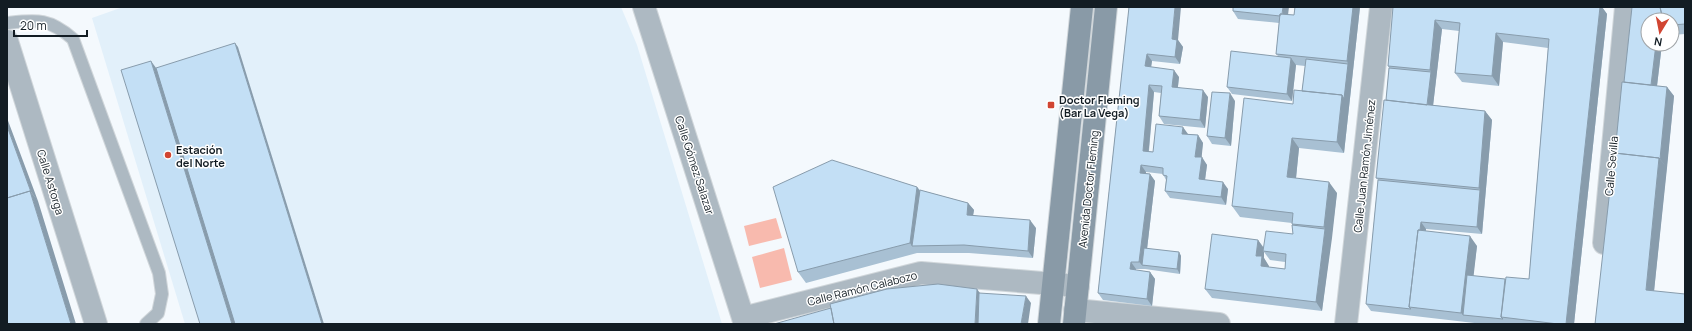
<svg xmlns="http://www.w3.org/2000/svg" width="1692" height="331" font-family="Manrope,sans-serif">
<style>
.built{fill:#e2f0fa}
.green{fill:#f8baae}
.lines{fill:none;stroke-linecap:round;stroke-linejoin:round}
.service-casing{stroke:#d0d6da;stroke-width:14}
.minor-casing{stroke:#d0d6da;stroke-width:24}
.secondary-casing{stroke:#d0d6da;stroke-width:24}
.service{stroke:#adb9c2;stroke-width:12}
.minor{stroke:#adb9c2;stroke-width:22}
.secondary{stroke:#899aa7;stroke-width:22}
.wall{fill:#a8c0d3;fill-rule:evenodd}
.shaded-wall{fill:#889cac}
.building{fill:#c3dff5;stroke:#889cac}
.poi-dot{fill:#d14532;stroke:#fff;stroke-width:1.5}
.labels{text-anchor:middle;dominant-baseline:central;stroke-width:3;stroke-linejoin:round;paint-order:stroke}
.poi-label{font-size:11px;font-weight:bold;fill:#121c23;stroke:#fff;text-anchor:start}
.street-label{font-size:11px;fill:#121c23;stroke:#fff}
</style>
<rect width="100%" height="100%" fill="#f4f9fd"/>
<path class="built" d="M123,7H621L637,45L722,324H185L92,18Z"/>
<path class="green" d="M776,218L782,238L749,246L744,226Z
M784,248L792,280L760,288L752,257Z"/>
<g class="lines">
<g class="service-casing">
<path id="service" d="M7,23C37,20 49,18 73,39L159,273L162,294L158,313L146,324"/>
</g>
<g class="minor-casing">
<path id="minor" d="M644,7L745,324
M7,41L96,324
M1604,243L1626,7
M1075,310L1219,324
M743,318L921,273L1078,286
M1346,324L1381,7"/>
</g>
<g class="secondary-casing">
<path id="secondary" d="M1049,324L1082,7
M1074,324L1106,7"/>
</g>
<use href="#service" class="service"/>
<use href="#minor" class="minor"/>
<use href="#secondary" class="secondary"/>
</g>
<path class="wall" d="M1129,7L1178,40L1183,47L1180,64L1152,61L1151,67L1179,77L1178,87L1208,97L1205,128L1164,124L1159,116L1161,93L1154,92L1149,151L1153,152L1188,134L1198,135L1203,143L1201,157L1207,165L1205,180L1228,189L1226,205L1170,198L1165,191L1166,180L1163,174L1146,172V173L1150,174L1155,181L1147,249L1179,252L1181,256L1180,274L1145,269H1136V270L1150,272L1155,279L1152,306L1103,300L1098,293Z
M1295,7H1360L1344,153L1299,148L1296,178L1337,193L1322,311L1212,298L1205,289L1258,240L1264,248L1293,234L1292,225V223L1240,217L1232,206L1293,104L1302,91L1305,66L1296,65L1292,101L1232,94L1227,87L1278,56L1276,54L1279,23L1238,19L1233,11L1294,15ZM1264,252L1270,260L1285,262V269L1269,267L1264,258Z
M1393,7H1602L1607,14L1574,324H1483L1371,311L1366,304L1378,180L1376,178L1386,100L1389,68L1388,66ZM1442,29L1459,31L1455,73L1462,82L1499,86L1503,42L1548,48L1529,279H1505L1473,276L1477,246L1426,231V229L1482,234L1492,120L1485,111L1433,105Z
M1632,7H1685V34L1672,35V20H1648L1662,44L1657,86L1667,87L1674,96L1654,291L1595,324L1615,153L1624,82Z
M1235,101L1231,146L1212,144L1207,136Z
M917,187L920,190L968,203L974,210L973,215L1036,228L1033,258L969,253H917L806,283L798,272Z"/>
<path class="shaded-wall" d="M1175,7H1181L1178,40L1183,47L1180,64L1175,57L1172,39Z
M1283,7H1289L1287,23L1282,16Z
M1353,7H1360L1344,153L1337,142L1342,95L1348,64L1347,61Z
M1600,7H1602L1607,14L1574,324H1566Z
M1435,20L1442,29L1432,115L1427,107L1431,72L1430,70Z
M1496,33L1503,42L1499,86L1492,76Z
M235,43L238,47L324,324H322Z
M1656,44H1662L1656,94L1651,87Z
M1147,54L1152,61L1150,74L1145,66Z
M1291,58L1296,65L1292,101L1287,94Z
M151,61L159,72L236,324H232Z
M1174,70L1179,77L1177,94L1172,87Z
M1149,85L1154,92L1148,158L1143,151Z
M1667,87L1674,96L1667,168L1660,159Z
M1203,90L1208,97L1205,128L1200,120Z
M1230,93L1235,101L1231,146L1225,138Z
M1485,111L1492,120L1482,234L1477,227L1480,190L1479,188Z
M7,118L38,201L31,192L7,126Z
M1183,127L1188,134H1182Z
M1198,135L1203,143L1201,164L1195,157Z
M1292,138L1299,148L1295,188L1287,177Z
M1202,157L1207,165L1204,187L1199,179Z
M1659,158L1667,168L1653,301L1646,290Z
M1141,165L1146,172V180L1140,173Z
M1150,174L1155,181L1145,266L1142,265L1139,262Z
M1223,182L1228,189L1226,205L1221,197Z
M1329,182L1337,193L1332,238L1325,229L1332,238L1322,311L1316,302L1325,229L1324,227Z
M917,187L925,198L912,246L910,243Z
M30,191L38,201L76,324H71Z
M968,203L974,210L972,222L967,215Z
M1030,220L1036,228L1033,258L1028,251Z
M1421,222L1426,229L1417,308L1411,307Z
M1470,236L1477,246L1469,316L1463,315L1461,313Z
M1258,240L1265,250L1263,251L1264,252V258L1269,266L1268,275L1261,266L1256,256Z
M1179,252L1181,256L1180,274L1177,269Z
M1131,262L1136,269L1135,277L1130,269Z
M1150,272L1155,279L1152,306L1147,299Z
M977,289L985,300L983,324H975Z
M1026,296L1031,303L1028,324H1021Z"/>
<path class="building" d="M1129,7H1175L1172,39L1177,40L1175,57L1147,54L1145,66L1174,70L1172,87L1203,90L1200,120L1159,116L1162,86L1149,85L1143,151L1153,152L1156,124L1183,127L1182,134L1198,135L1195,157H1202L1199,179L1223,182L1221,197L1165,191L1167,176L1163,175V168L1141,165L1140,173L1150,174L1139,262H1131L1130,269L1150,272L1147,299L1098,293Z
M1233,7H1283L1282,14H1280V16L1233,11Z
M1295,7H1353L1347,61L1276,54L1280,14L1294,15Z
M1393,7H1600L1566,324H1558L1501,317L1506,277L1529,279L1549,39L1496,33L1492,76L1455,73L1460,23L1435,20L1430,70L1388,66Z
M1632,7H1660L1663,20H1648V44H1656L1651,85L1624,82Z
M1660,7H1685V24L1672,25V20H1663Z
M235,43L322,324H235L156,68Z
M1231,51L1291,58L1287,94L1227,87Z
M1306,59L1348,64L1344,99L1342,95L1302,91Z
M151,61L232,324H200L121,70Z
M1389,68L1431,72L1427,105L1386,100Z
M1622,82L1667,87L1660,159L1659,158L1615,153Z
M1294,90L1342,95L1337,142L1292,138L1287,177L1329,182L1324,227L1292,224L1293,213L1232,206L1244,98L1293,104Z
M1212,92L1230,93L1225,138L1207,136Z
M1384,100L1485,111L1479,188L1376,178Z
M7,126L31,192L30,191L7,198Z
M1614,153L1659,158L1646,290L1685,294V324H1595Z
M832,160L917,187L910,243L798,272L773,187Z
M1378,180L1480,190L1477,227L1421,222L1420,230H1418L1409,307L1411,309L1366,304Z
M920,190L968,203L967,215L1030,220L1028,251L964,245L912,246Z
M30,191L71,324H7V198Z
M1292,225L1325,229L1316,302L1205,289L1212,234L1258,240L1256,256H1262L1261,266L1285,269L1286,254L1263,251L1266,231L1293,234Z
M1418,230L1470,236L1461,313L1409,307Z
M1144,248L1179,252L1177,269L1142,265Z
M1467,275L1505,279L1501,317L1503,319L1463,315Z
M938,284L977,289L975,324H834L830,304L887,289Z
M979,293L1026,296L1021,324H978Z
M831,308L834,324H774Z"/>
<g class="poi-dot">
<rect x="1047" y="101" width="8" height="8" rx="2"/>
<circle cx="168" cy="155" r="4"/>
</g>
<g class="labels">
<g class="poi-label">
<text x="1059" y="99">Doctor Fleming<tspan x="1059" dy="13">(Bar La Vega)</tspan></text>
<text x="176" y="149">Estación<tspan x="176" dy="13">del Norte</tspan></text>
</g>
<g class="street-label">
<text transform="translate(695 165) rotate(72)">Calle Gómez Salazar</text>
<text transform="translate(1364 166) rotate(-84)">Calle Juan Ramón Jiménez</text>
<text transform="translate(1611 166) rotate(-85)">Calle Sevilla</text>
<text transform="translate(51 182) rotate(73)">Calle Astorga</text>
<text transform="translate(1088 189) rotate(-84)">Avenida Doctor Fleming</text>
<text transform="translate(862 288) rotate(-14)">Calle Ramón Calabozo</text>
</g>
</g>
<rect width="1692" height="331" fill="none" stroke="#121c23" stroke-width="16"/>
<g transform="translate(1660 32) rotate(190)"><circle r="19" fill="#ffffff" stroke="#a0a4a7"/>
<path d="M0-3L7 15L0 10L-7 15Z" fill="#d14532"/>
<text y="-6" font-size="11" font-weight="bold" text-anchor="middle" fill="#121c23">N</text>
</g>
<path d="M14 30v6h73v-6" fill="none" stroke="#121c23" stroke-width="2"/>
<text x="20" y="30" font-size="12" fill="#121c23" stroke="#ffffff" stroke-width="3" paint-order="stroke">20 m</text>
</svg>
